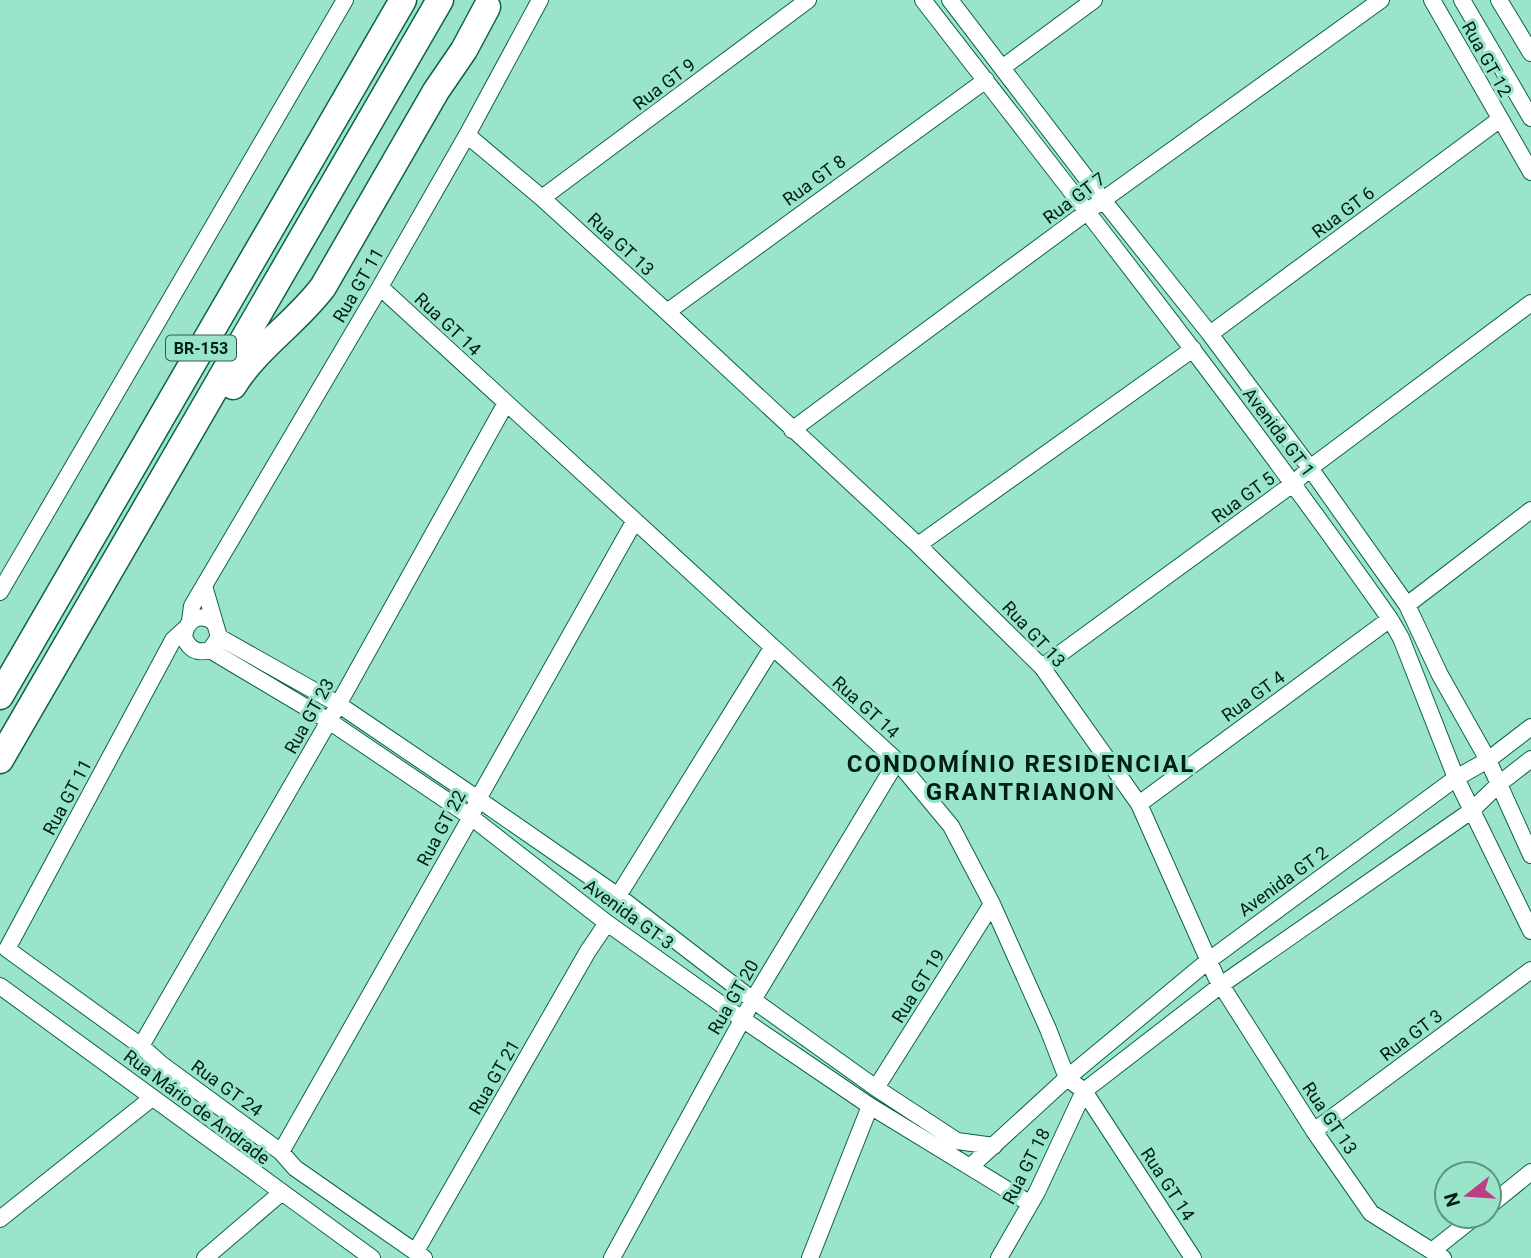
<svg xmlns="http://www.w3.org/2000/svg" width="1531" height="1258" font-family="Roboto,sans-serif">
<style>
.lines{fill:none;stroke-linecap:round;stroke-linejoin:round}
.minor-casing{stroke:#0d624c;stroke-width:18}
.trunk-casing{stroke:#0d624c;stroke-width:29}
.minor{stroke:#fff;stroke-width:16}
.trunk{stroke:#fff;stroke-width:26}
.labels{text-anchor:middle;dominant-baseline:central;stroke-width:6;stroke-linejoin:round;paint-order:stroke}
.shield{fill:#9ae5ca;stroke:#2e5a4c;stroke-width:2}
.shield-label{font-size:16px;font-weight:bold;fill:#001f16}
.street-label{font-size:18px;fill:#001f16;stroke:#9ae5ca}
.district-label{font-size:24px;font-weight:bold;letter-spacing:2px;fill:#001f16;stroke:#9ae5ca}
</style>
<rect width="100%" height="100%" fill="#9ae5ca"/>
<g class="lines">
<g class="minor-casing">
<path id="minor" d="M923,0C1081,204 1241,407 1390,619L1401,638L1456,778L1531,931
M950,0L1103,200L1210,334L1310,468L1407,605L1440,675L1488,760L1531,855
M1432,0L1531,172
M1462,0L1531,118
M1499,0L1531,53
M1002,68L1094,0
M467,135L542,198L667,312L918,545L1042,667L1139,804L1216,977L1314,1131L1371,1213L1443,1258
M542,198L808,0
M380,287L897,761L951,826L992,904L1048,1029L1067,1078L1084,1091L1193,1258
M667,312L986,80
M1210,334L1499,120
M792,430L1103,200L1381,0
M918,545L1193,349
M204,586L219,637L210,650C197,654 189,649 184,637C186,620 199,612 214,622
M0,592L345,0
M1407,605L1531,510
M190,621L192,606L380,287L467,135L540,0
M185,629L173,640L7,949L141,1046L161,1064L281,1152L295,1168L424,1258
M219,637L338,704L478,799L618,896L753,1000L876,1088L957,1141L994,1146
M210,650L329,721L471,817L607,923L742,1019L870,1106L1029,1203
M1042,667L1294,483L1310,468L1531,303
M1139,804L1390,619
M618,896L772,648
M0,986L372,1258
M141,1046L329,721L506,403
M876,1088L992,904
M1314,1131L1531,970
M281,1152L471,817L478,799L634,522
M970,1167L1067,1078L1208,961L1456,778L1488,760L1531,727
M1489,1206L1531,1172
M0,1219L152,1098
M416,1251L588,951L607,923
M1432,1251L1476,1216
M205,1258L281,1193
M612,1258L753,1000L897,761
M810,1258L870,1106
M999,1258L1037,1192L1084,1091L1221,985L1471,811L1499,784L1531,759"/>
</g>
<g class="trunk-casing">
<path id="trunk" d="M233,386C257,347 296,323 323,287L436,91L464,50L487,7
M0,696L403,0
M0,760L440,0"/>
</g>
<use href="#minor" class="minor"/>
<use href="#trunk" class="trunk"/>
</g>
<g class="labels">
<rect class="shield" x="166" y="335.5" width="70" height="25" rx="5"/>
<g class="shield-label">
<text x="201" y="348">BR-153</text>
</g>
<g class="street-label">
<text transform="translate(1487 59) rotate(61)">Rua GT 12</text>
<text transform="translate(664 84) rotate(-37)">Rua GT 9</text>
<text transform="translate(814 180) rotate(-36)">Rua GT 8</text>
<text transform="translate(1074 198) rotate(-37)">Rua GT 7</text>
<text transform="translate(1343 212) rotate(-37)">Rua GT 6</text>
<text transform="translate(621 244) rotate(43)">Rua GT 13</text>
<text transform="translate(358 285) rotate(-60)">Rua GT 11</text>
<text transform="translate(448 324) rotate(43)">Rua GT 14</text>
<text transform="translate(1279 432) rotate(53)">Avenida GT 1</text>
<text transform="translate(1243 497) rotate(-36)">Rua GT 5</text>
<text transform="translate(1034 634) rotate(47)">Rua GT 13</text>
<text transform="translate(1253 696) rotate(-36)">Rua GT 4</text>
<text transform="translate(866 707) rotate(42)">Rua GT 14</text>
<text transform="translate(309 716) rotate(-61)">Rua GT 23</text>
<text transform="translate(67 797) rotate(-62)">Rua GT 11</text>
<text transform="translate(441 828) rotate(-62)">Rua GT 22</text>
<text transform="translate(1283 881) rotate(-36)">Avenida GT 2</text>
<text transform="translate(629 914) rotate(36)">Avenida GT 3</text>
<text transform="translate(918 986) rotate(-58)">Rua GT 19</text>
<text transform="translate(733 997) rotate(-60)">Rua GT 20</text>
<text transform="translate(1411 1035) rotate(-37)">Rua GT 3</text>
<text transform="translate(494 1077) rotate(-60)">Rua GT 21</text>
<text transform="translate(227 1088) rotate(36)">Rua GT 24</text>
<text transform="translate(197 1107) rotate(37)">Rua Mário de Andrade</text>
<text transform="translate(1330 1118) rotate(56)">Rua GT 13</text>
<text transform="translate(1026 1166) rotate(-63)">Rua GT 18</text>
<text transform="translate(1168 1184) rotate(57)">Rua GT 14</text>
</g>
<g class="district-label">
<text x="1021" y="764">CONDOMÍNIO RESIDENCIAL<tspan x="1021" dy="28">GRANTRIANON</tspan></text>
</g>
</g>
<g transform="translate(1468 1195) rotate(253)"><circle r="33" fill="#9ae5ca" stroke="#5c9682" stroke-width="2"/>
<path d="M0-5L12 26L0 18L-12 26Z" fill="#bf3d86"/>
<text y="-10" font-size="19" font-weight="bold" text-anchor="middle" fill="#001f16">N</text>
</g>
</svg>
